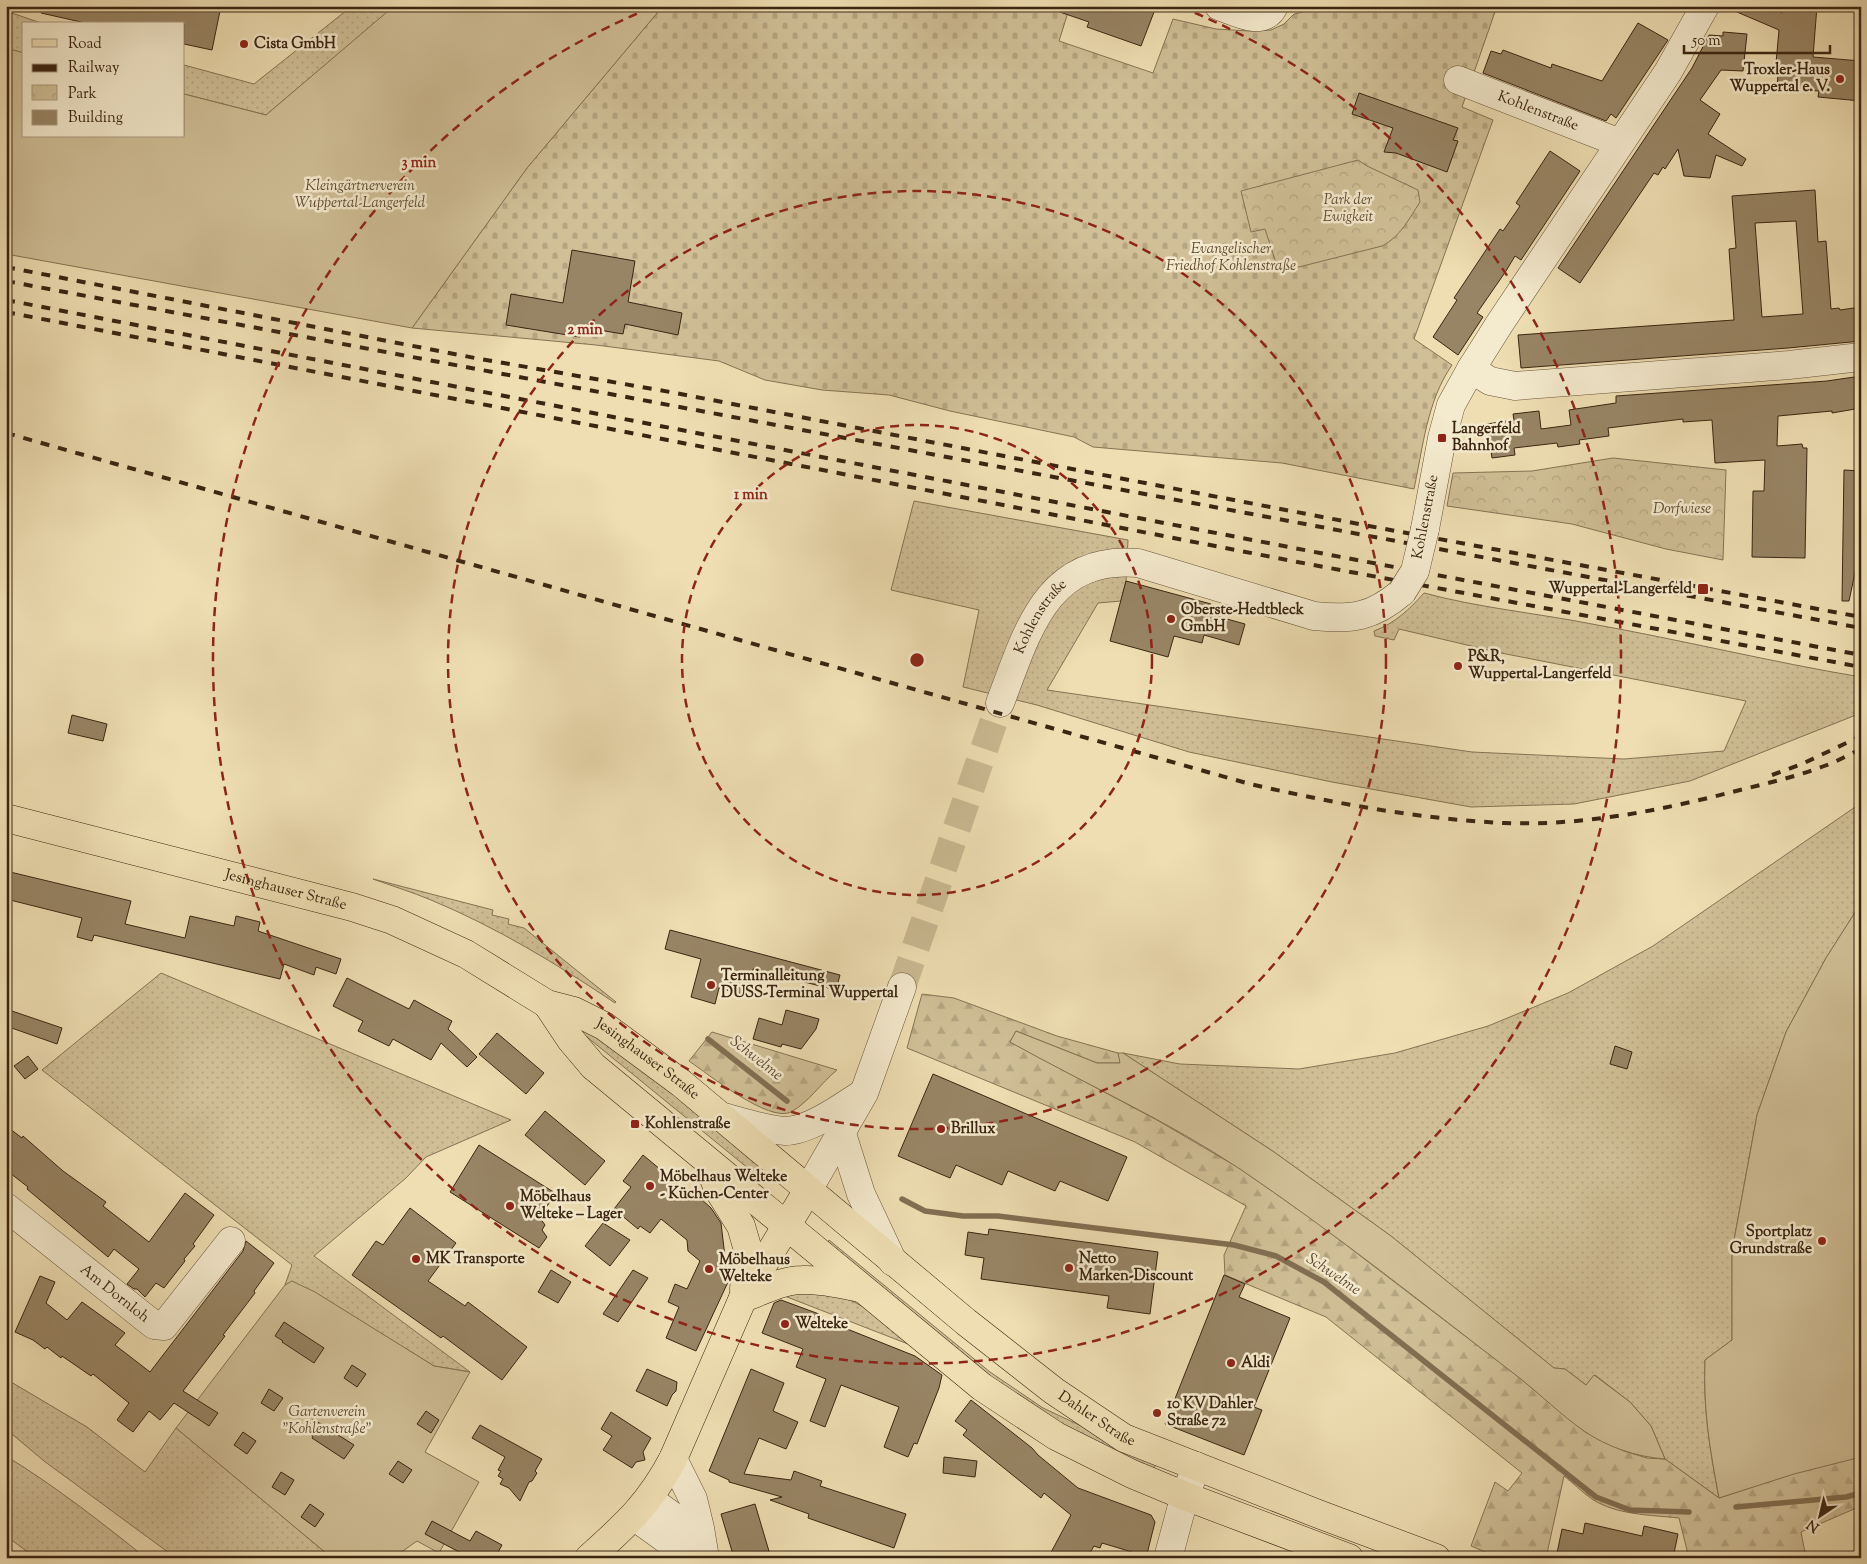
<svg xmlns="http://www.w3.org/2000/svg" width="1867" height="1564" font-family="'Sorts Mill Goudy',serif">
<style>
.grass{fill:url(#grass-dots);stroke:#867254}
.forest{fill:url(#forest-firs);stroke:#867254}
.cemetery{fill:url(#cemetery-stones);stroke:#867254}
.park{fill:url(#park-crowns);stroke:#867254}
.garden{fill:#d0bf97;stroke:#867254}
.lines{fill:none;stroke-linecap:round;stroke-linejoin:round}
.stream{stroke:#826e52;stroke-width:5.5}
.building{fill:#988565;stroke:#3b2512;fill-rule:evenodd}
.minor-tunnel{stroke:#cab992;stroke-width:28;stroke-dasharray:28 14;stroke-linecap:butt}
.minor-casing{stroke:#68533a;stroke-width:29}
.major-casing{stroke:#3b2512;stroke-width:29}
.minor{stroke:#f4eacd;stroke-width:28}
.major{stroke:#eedeb2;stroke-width:28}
.rail{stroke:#3b2512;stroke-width:4;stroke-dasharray:9 9;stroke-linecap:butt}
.minor-bridge-casing{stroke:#68533a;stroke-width:29;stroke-linecap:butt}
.minor-bridge{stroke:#f4eacd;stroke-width:28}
.ring{fill:none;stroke:#8f2418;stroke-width:2.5;stroke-dasharray:9 6}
.poi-dot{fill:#8f2418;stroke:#f4eacd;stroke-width:2}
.labels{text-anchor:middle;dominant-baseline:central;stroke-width:5;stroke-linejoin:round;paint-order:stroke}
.poi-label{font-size:15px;font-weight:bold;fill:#3b2512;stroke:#f4eacd;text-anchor:start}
.street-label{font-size:15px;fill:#3b2512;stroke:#f4eacd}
.park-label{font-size:15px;font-style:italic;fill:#604c33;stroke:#f4eacd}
.water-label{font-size:16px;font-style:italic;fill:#5e4a32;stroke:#f4eacd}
.centre{fill:#8f2418;stroke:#f4eacd;stroke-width:2.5}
.ring-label{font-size:15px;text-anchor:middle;font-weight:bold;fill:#8f2418;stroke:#f4eacd;stroke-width:5;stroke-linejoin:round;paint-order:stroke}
</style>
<defs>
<pattern id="grass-dots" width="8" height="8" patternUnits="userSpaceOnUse" patternTransform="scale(1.25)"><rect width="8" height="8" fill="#d0bf97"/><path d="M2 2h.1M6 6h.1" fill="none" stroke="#b4a481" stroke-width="1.8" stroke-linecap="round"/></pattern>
<pattern id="forest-firs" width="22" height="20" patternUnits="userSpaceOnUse" patternTransform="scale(1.25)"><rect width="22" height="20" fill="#d0bf97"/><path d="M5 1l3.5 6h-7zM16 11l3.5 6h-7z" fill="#b4a481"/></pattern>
<pattern id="cemetery-stones" width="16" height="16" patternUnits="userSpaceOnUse" patternTransform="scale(1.25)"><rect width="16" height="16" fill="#d0bf97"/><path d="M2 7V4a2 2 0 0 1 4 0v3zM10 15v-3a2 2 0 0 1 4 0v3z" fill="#b4a481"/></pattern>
<pattern id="park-crowns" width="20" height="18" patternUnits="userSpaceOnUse" patternTransform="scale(1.25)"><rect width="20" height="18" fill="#d0bf97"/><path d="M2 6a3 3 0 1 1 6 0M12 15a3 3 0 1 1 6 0" fill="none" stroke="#b4a481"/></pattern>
</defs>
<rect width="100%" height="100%" fill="#eedeb2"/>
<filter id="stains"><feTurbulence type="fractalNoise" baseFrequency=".004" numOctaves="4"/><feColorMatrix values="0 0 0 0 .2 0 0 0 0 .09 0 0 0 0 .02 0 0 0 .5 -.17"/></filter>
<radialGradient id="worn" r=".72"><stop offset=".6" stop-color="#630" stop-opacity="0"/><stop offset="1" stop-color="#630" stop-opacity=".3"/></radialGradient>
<path class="grass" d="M377,7L388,12L266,115L184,94V65L254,84L347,10Z
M6,11L44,24H24V53L6,48Z
M914,501L1128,540L1126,581L1121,601L1098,603L1047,690L1472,752L1624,759L1724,751L1746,701L1501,653L1399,629L1394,640L1375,636L1374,631C1395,623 1409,610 1424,593C1480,608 1536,613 1592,624C1682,640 1771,662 1861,677V713L1690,781L1574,804L1471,807L1332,782L1189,752L1037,705L963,687L979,610L891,590Z
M1861,803V903L1826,958L1786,1032L1757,1115L1732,1251V1340L1705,1360C1703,1410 1710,1450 1719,1498L1665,1459L1651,1426L1630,1402L1595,1375L1586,1385L1565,1369L1554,1368L1391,1236L1274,1152L1123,1053L1180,1064L1299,1069L1395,1053L1488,1026L1568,993L1653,946Z
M373,879L493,910L492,915L509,919L508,924L524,928L616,1002L615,1003C557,964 496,927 431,900C412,892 392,886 373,879Z
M161,973L511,1120L426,1157L406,1178L314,1256L470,1372L434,1366L314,1292L293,1282L285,1285L292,1265L42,1070Z
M565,1019L612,1044L771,1171L765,1182Z
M829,1240L990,1372L1043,1408L1158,1462L1151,1472L1090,1443L1007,1393L826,1245Z
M782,1291C797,1291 815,1290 830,1293C860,1300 887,1323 910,1342L908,1344L782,1295Z
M6,1379L87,1427L145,1472L176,1428L332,1558H176L44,1461L6,1429Z
M6,1456C55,1486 101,1522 146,1558H36L6,1536Z"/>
<path class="forest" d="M922,994L954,998L1057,1036L1118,1053L1121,1063H1097L1016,1031L1010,1042L1157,1120L1239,1168L1316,1222L1520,1378L1585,1432L1624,1451L1647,1458L1665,1459L1719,1498L1861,1451V1506L1801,1532L1806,1558H1689L1679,1518C1651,1515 1616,1515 1592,1499C1582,1492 1573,1483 1564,1476L1546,1558H1500L1471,1546L1495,1482L1508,1491L1522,1473L1326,1317L1225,1275L1224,1255L1246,1206L1135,1142L907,1048Z
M712,1032L837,1070C821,1083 809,1102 791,1112C769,1123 708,1074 689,1061Z"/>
<path class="cemetery" d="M663,6H1070L1059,41L1153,73L1173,19L1216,29L1249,31L1271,30L1284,24L1294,14L1331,6H1497L1462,107L1493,120L1414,339L1452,365C1427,401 1423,447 1414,489L1282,463L1093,447L1074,437L950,411L889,395L822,390L765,380L719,361L596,345L412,328L527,168Z"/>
<path class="park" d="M1358,160L1367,166L1418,190L1420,202C1409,219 1400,237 1382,246L1279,272L1265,229L1251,232L1241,191Z
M1613,458L1726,470L1723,560L1666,549L1572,524L1447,506L1453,473L1532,471Z"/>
<path class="garden" d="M394,6H663L527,168L412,328L6,254V48L24,53V136H184V94L266,115Z
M1861,903V1457L1794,1474L1719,1498C1710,1450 1703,1410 1705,1360L1732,1340V1251L1757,1115L1786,1032L1826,958Z
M1016,1031L1097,1063H1120L1118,1053H1123L1274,1152L1391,1236L1554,1368L1565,1369L1586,1385L1594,1375L1630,1402L1651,1426L1665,1459C1637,1457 1607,1447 1584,1431C1561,1415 1540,1394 1517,1376C1426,1306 1336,1234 1240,1169C1168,1121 1087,1085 1010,1042Z
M292,1281L315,1292L434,1366L470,1372L425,1452L479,1482L439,1553L417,1541L393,1558H332L176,1428L285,1285Z"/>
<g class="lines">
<path class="stream" d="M708,1039L787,1101
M902,1199L925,1211L963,1216H998L1234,1245L1276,1256L1324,1282L1596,1497L1630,1510L1689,1512
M1736,1507L1846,1497L1861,1493"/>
</g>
<path class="building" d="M42,6H221L212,50L184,44V24H90L41,13Z
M1051,6H1137L1154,12L1141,46L1087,27L1089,22L1051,9Z
M1723,6H1769L1782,13L1786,6H1817L1813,57L1861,61V101L1818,97L1819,91L1777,88L1778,75L1775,74L1779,30Z
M1638,23L1668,40L1616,118L1611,114L1606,121L1483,73L1491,51L1501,54L1503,50L1551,68L1552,64L1602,81Z
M1723,32L1747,34L1743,71L1721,70L1700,100L1720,114L1708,134L1746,159L1742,166L1716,155L1710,178L1684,176L1678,149L1665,169L1663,167L1658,175L1654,173L1580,283L1558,268L1692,68L1709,35L1723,36Z
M1359,93L1458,128L1453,140L1458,141L1447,172L1396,153L1384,152L1393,128L1352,114Z
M1550,151L1580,171L1521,260L1515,256L1506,271L1477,313L1483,317L1458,355L1433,337L1457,300L1454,298L1500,229L1503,231L1520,206L1516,203Z
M1815,190L1818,242L1826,241L1831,309L1839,308L1840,310L1861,307V341L1788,348L1521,368L1518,335L1734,320L1729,249L1736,248L1732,196ZM1796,221L1803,314L1762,317L1755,223Z
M572,250L635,261L628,302L682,313L678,335L625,324L623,334L581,327L580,337L506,325L511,294L563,303Z
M1861,376V408L1832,413V411L1778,416L1777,446L1802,444L1803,448H1807L1805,558L1752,557L1753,491H1764L1765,460L1715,463L1712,420L1683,422V419L1608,428L1609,436L1579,440L1580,444L1558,447L1557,443L1514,448L1515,455L1492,458L1487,424L1514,420L1513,414L1539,411L1541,429L1571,425L1569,410L1616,403V396L1827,381Z
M1844,470L1861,471V568H1856L1849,601H1842Z
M1126,581L1211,604L1209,614L1245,624L1239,645L1204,635L1202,643L1174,636L1168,657L1110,641Z
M72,715L107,724L103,741L68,733Z
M6,871L131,901L125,924L185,938L190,916L234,926L236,916L260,922L258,931L341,959L336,974L316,967L314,975L284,964L280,979L94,935L92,941L77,937L82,918L6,899Z
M670,930L840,975L836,990L753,969L746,995L719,988L715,1004L691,997L701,959L665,949Z
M347,978L409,1009L414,1000L452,1021L448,1029L477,1057L467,1067L441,1043L431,1060L393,1039L389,1046L358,1031L363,1021L333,1006Z
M6,1009L62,1028L57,1044L6,1026Z
M786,1010L819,1019L816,1029L801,1049L782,1044L781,1047L753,1039L759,1018L782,1025Z
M497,1033L544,1073L526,1094L479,1054Z
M1615,1046L1632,1052L1627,1069L1610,1064Z
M28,1056L38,1069L25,1079L14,1066Z
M933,1074L1127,1157L1108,1201L1060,1181L1055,1191L1008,1171L1002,1185L956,1165L950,1178L898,1156Z
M545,1111L605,1161L585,1185L525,1135Z
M6,1126L22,1138L23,1136L63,1171L106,1202L103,1206L149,1242L185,1193L214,1215L193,1244L195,1246L184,1259L185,1261L164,1288L156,1283L145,1297L137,1289H134L127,1284L139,1269L114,1249L108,1257L27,1189L28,1187L6,1170Z
M479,1145L555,1193L540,1218L545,1225L542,1230L547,1237L539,1248L450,1192Z
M643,1155L696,1199L700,1198L711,1208L721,1223L728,1282L696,1351L666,1338L679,1307L668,1302L675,1284L687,1289L700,1261L688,1251L687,1240L661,1219L650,1233L640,1226L638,1229L614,1209L631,1187L623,1181Z
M410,1208L456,1243L428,1281L465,1306L468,1302L527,1347L502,1380L443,1336L441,1338L352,1275L376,1241L383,1245Z
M603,1223L630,1240L610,1266L585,1246Z
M989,1229L1158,1252L1150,1314L1107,1308L1109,1296L981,1279L984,1258L965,1255L968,1232L988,1235Z
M246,1241L274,1263L254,1291L255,1293L223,1335L225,1336L183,1391L218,1413L209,1426L174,1403L160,1420L149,1411L133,1432L117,1420L129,1403L93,1374L91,1376L62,1356L61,1358L47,1347L45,1349L33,1340L15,1332L40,1276L55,1282L46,1303L67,1320L82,1302L125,1333L115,1345L150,1372L243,1251Z
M551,1270L571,1282L558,1303L538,1292Z
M633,1270L648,1278L618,1322L603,1314Z
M1224,1275L1245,1284L1239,1297L1290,1318L1254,1407L1262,1410L1244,1455L1165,1424Z
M781,1300L819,1314L827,1321L915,1356L942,1375L939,1388L917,1444L914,1443L908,1457L884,1447L899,1407L841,1385L825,1427L810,1421L826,1379L796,1367L803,1349L762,1333L774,1303Z
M284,1322L324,1348L314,1363L282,1342L283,1341L275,1336Z
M352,1365L366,1374L357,1387L344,1378Z
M647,1369L677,1382L676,1391L672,1395L667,1406L636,1391Z
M751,1369L784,1383L773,1411L798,1422L786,1449L759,1438L744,1474L791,1480L794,1471L822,1481L820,1486L906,1514L894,1548L808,1518L809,1514L770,1500L782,1497L729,1482V1480L709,1471Z
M269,1389L283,1398L274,1411L261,1403Z
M971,1400L1032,1448L1038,1455L1078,1488L1151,1515L1155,1522L1146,1558H1130L1132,1552L1102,1543L1100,1548L1094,1546L1087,1558H1048L1071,1515L1044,1493L1041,1498L963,1435L967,1430L955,1421Z
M426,1411L439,1420L431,1433L417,1424Z
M611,1412L651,1438L643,1452L645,1460L636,1462L632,1468L603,1450L612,1436L601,1429Z
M313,1419L354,1445L344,1459L312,1438L313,1436L305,1431Z
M480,1425L542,1459L535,1471L537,1473L532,1481L529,1482L520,1501L509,1488L500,1484L503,1479L498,1476L501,1471L498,1470L505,1457L472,1438Z
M243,1432L256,1441L247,1454L234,1445Z
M944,1457L977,1461L975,1477L943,1473Z
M398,1461L412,1470L403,1483L389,1474Z
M281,1472L294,1480L285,1495L272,1487Z
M310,1504L324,1514L315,1527L301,1517Z
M755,1504L771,1558H734L721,1514Z
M432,1521L470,1541L476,1531L502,1545L496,1556L500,1558H461L463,1554L425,1534Z
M1585,1523L1642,1536L1644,1526L1678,1534L1673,1558H1556L1562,1529L1583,1534Z"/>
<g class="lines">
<path class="minor-tunnel" d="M902,987L1000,703"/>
<g class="minor-casing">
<g id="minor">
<path d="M1219,6C1236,12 1264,28 1274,6"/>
<path id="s1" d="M1458,80L1620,143"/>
<path d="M1471,369L1490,381L1515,386L1789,365L1861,357"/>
<path d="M1425,529L1442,438L1451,405L1471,369L1500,323L1668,72L1705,6"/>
<path id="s2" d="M1000,703C1027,633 1046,555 1138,563L1314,616C1352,620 1373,617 1402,592"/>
<path d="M720,1116C739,1121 766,1130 785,1131C809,1131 842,1107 862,1094"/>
<path d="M842,1134L861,1194L893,1262"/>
<path d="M808,1190L864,1093L902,987"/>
<path id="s3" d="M6,1207L154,1325L164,1326L231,1241"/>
<path d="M673,1459L693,1499L700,1528L705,1558"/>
<path d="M649,1499L674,1517L703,1549"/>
<path d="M635,1517L692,1558"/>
<path d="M1168,1558L1182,1506L1196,1466"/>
</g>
</g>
<g class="major-casing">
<g id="major">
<path id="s4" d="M6,818L352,907L392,920L466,954L547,1004L574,1011L604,1026L681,1083L966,1322L1054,1391L1124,1438L1321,1515L1436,1558"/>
<path d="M547,1004L571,1040L593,1066L982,1387L1056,1436L1132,1474L1185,1496L1349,1558"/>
<path d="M709,1166L718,1189L741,1226L748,1250L744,1289"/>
<path d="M743,1298C761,1292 782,1280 802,1280C821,1279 841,1284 860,1288"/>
<path d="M589,1558C626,1525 650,1503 673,1459L743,1298L808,1190"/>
</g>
</g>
<use href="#minor" class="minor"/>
<use href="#major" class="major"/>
<path class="rail" d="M6,267L475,358L670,392L1385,529L1861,617
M6,281L1861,628
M6,300L1320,553L1861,655
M6,312L1308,564L1861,667
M6,433L1250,784C1333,803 1418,819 1504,823C1581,826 1658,811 1732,792C1764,784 1796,777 1827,765C1838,761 1850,754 1861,749
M1772,775L1802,764L1861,736"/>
<g class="minor-bridge-casing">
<path id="minor-bridge" d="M1402,592L1415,571L1425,529"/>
</g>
<use href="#minor-bridge" class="minor-bridge"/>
</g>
<g class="ring">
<circle cx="917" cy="660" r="235"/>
<circle cx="917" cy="660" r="469"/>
<path d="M1181 7A704 704 0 1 1 653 7"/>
</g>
<g class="poi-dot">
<circle cx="244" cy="44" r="5"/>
<circle cx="1840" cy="79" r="5"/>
<rect x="1437" y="433" width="10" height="10" rx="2.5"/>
<rect x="1697" y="583" width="12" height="12" rx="2.5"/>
<circle cx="1171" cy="619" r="5"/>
<circle cx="1458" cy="666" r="5"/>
<circle cx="711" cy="985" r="5"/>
<rect x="630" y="1119" width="10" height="10" rx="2.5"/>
<circle cx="941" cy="1129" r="5"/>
<circle cx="650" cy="1186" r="5"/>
<circle cx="510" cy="1206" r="5"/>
<circle cx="1822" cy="1241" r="5"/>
<circle cx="416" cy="1259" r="5"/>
<circle cx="1069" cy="1268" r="5"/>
<circle cx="709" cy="1269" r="5"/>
<circle cx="785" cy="1324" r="5"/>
<circle cx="1231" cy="1363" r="5"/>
<circle cx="1157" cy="1413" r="5"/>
</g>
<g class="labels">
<g class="poi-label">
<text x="254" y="44">Cista GmbH</text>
<text x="1830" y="70" text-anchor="end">Troxler-Haus<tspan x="1830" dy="17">Wuppertal e. V.</tspan></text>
<text x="1452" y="429">Langerfeld<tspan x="1452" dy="17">Bahnhof</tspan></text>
<text x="1692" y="589" text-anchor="end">Wuppertal-Langerfeld</text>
<text x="1181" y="610">Oberste-Hedtbleck<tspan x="1181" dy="17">GmbH</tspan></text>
<text x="1468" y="657">P&amp;R,<tspan x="1468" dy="17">Wuppertal-Langerfeld</tspan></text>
<text x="721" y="976">Terminalleitung<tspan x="721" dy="17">DUSS-Terminal Wuppertal</tspan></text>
<text x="645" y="1124">Kohlenstraße</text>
<text x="951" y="1129">Brillux</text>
<text x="660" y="1177">Möbelhaus Welteke<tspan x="660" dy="17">- Küchen-Center</tspan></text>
<text x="520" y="1197">Möbelhaus<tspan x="520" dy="17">Welteke – Lager</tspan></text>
<text x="1812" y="1232" text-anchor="end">Sportplatz<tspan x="1812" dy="17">Grundstraße</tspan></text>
<text x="426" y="1259">MK Transporte</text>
<text x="1079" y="1259">Netto<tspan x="1079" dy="17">Marken-Discount</tspan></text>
<text x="719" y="1260">Möbelhaus<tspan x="719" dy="17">Welteke</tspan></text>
<text x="795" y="1324">Welteke</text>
<text x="1241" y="1363">Aldi</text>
<text x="1167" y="1404">10 KV Dahler<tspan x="1167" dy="17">Straße 72</tspan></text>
</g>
<g class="street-label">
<text stroke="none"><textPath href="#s1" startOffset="86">Kohlenstraße</textPath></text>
<text transform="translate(1426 517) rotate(-79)">Kohlenstraße</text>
<text stroke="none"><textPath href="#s2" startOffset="96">Kohlenstraße</textPath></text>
<text stroke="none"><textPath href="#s4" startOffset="289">Jesinghauser Straße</textPath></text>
<text stroke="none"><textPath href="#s4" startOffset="692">Jesinghauser Straße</textPath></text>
<text stroke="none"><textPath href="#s3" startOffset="139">Am Dornloh</textPath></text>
<text stroke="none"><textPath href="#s4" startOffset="1268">Dahler Straße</textPath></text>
</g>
<g class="park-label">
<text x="360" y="186">Kleingärtnerverein<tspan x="360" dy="17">Wuppertal-Langerfeld</tspan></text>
<text x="1348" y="200">Park der<tspan x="1348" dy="17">Ewigkeit</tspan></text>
<text x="1231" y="249">Evangelischer<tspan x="1231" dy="17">Friedhof Kohlenstraße</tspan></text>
<text x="1682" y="509">Dorfwiese</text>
<text x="327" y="1412">Gartenverein<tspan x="327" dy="17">"Kohlenstraße"</tspan></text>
</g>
<g class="water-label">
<text transform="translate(756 1059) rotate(38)">Schwelme</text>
<text transform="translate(1333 1275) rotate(34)">Schwelme</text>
</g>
</g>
<circle cx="917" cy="660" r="8" class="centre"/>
<g class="ring-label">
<text x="419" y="167">3 min</text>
<text x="585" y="334">2 min</text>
<text x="751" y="499">1 min</text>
</g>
<rect width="1867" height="1564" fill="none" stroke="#eedeb2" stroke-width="25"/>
<rect x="8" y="8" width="1852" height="1549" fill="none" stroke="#3b2512" stroke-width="2.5"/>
<rect x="12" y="12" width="1842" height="1539" fill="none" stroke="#3b2512"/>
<rect x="22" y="22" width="162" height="115" fill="#f4eacd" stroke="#aa9b82"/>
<rect x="32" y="39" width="25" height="8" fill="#eedeb2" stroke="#aa9b82"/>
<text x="68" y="48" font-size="15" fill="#3b2512">Road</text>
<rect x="32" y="64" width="25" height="8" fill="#3b2512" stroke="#aa9b82"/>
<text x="68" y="72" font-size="15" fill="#3b2512">Railway</text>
<rect x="32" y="85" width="25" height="15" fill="url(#park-crowns)" stroke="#aa9b82"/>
<text x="68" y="98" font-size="15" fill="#3b2512">Park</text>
<rect x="32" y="110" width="25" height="15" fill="#988565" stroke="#aa9b82"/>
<text x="68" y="122" font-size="15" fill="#3b2512">Building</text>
<g transform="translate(1820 1516) rotate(215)" stroke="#f4eacd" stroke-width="4" paint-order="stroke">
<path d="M0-4L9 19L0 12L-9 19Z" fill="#3b2512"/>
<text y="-8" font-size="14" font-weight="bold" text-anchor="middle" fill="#3b2512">N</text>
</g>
<path d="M1684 45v8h146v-8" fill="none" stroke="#3b2512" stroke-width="2.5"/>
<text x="1692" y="45" font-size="15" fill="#3b2512" stroke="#f4eacd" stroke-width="4" paint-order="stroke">50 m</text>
<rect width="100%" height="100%" filter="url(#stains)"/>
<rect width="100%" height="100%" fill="url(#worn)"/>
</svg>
